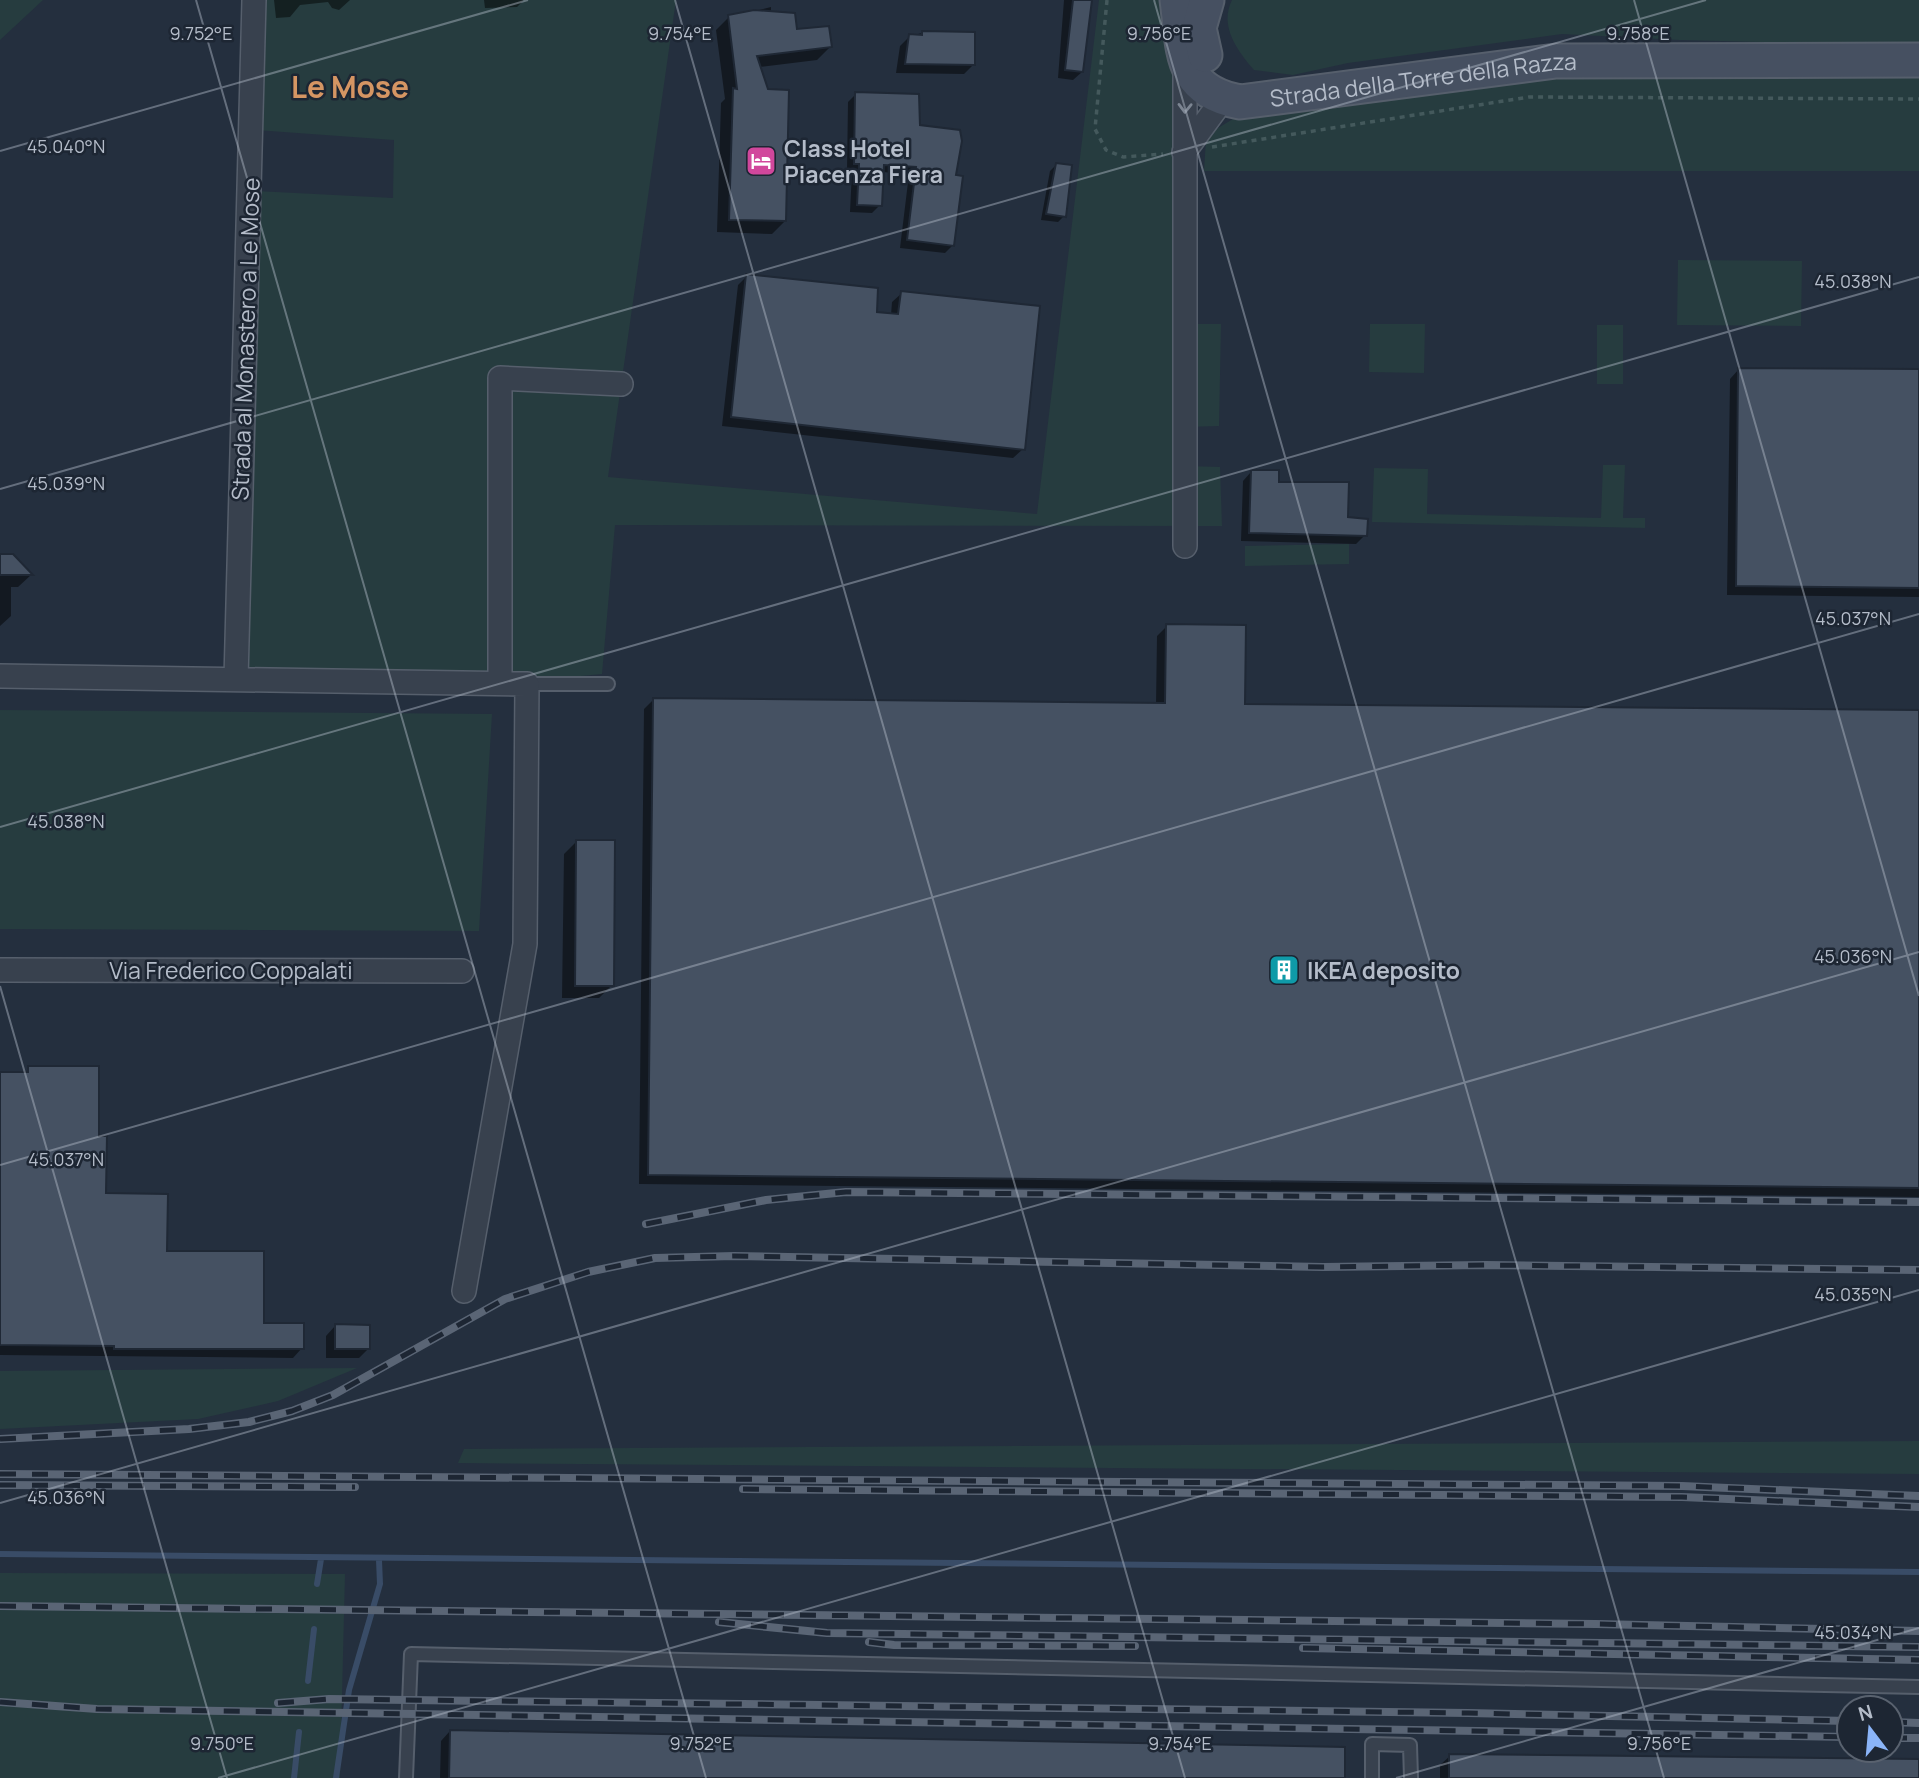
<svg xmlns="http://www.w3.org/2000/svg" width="1919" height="1778" font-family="Manrope,sans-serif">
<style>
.green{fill:#263c3f}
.shadow{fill:#0007}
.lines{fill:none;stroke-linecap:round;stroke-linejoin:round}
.stream{stroke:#394c67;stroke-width:6}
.building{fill:#455162;stroke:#1f2835;stroke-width:2}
.lane-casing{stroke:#565f6c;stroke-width:16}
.street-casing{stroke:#565f6c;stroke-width:26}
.secondary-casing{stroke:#565f6c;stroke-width:37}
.path{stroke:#44595c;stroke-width:3.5;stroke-dasharray:5 5;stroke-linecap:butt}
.lane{stroke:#38414e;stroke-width:12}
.street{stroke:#38414e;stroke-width:23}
.secondary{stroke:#465061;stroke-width:33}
.rail-casing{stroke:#5a6575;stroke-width:8}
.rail{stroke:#1d2633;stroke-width:5;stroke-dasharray:16;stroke-linecap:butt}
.oneway{stroke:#7c8592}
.ticks{fill:none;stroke:#b4bcc9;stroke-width:2;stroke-opacity:0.45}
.labels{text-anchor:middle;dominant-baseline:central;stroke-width:5;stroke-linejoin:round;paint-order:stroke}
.street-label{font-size:23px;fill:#b4bcc9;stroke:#1d2633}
.poi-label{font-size:23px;font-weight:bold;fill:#b4bcc9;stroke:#1d2633;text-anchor:start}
.district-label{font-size:30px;font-weight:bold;fill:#d59563;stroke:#1d2633}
.ticks-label{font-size:18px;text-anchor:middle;fill:#b4bcc9;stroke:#1d2633;stroke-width:5;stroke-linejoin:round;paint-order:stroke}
</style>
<rect width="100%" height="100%" fill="#242f3e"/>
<path class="green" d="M0,0H43L0,40Z
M260,0H676L608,477L1037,514L1099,0H1165L1184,184L1185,324H1221L1219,426L1185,427V466L1220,467L1222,526L615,525L602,674L528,681L243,680L256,191L393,198L394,140L256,130Z
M1232,0H1919V46L1680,40L1562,34L1348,63L1293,75L1254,70C1237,50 1219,26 1232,0Z
M1593,74L1919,77V171H1204L1206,140L1218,128L1248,110L1399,91Z
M1678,260L1802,261L1801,326L1677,325Z
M1370,324H1425L1424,373L1369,372Z
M1597,325H1623V384H1597Z
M1603,465H1625L1623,518H1645V528L1372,522L1374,468L1428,469L1427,514L1601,518Z
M1349,544V564L1245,566V546Z
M0,710L492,714L479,931L0,929Z
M357,1368L278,1401L198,1419L0,1429V1371Z
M1919,1441V1474L458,1463L464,1449Z
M0,1573L345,1574L340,1778H0Z"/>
<path class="shadow" d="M274,0H350L339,10L332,8L328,2L300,5L290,17L276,18Z
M484,0H523V1L517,7L485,8Z
M1064,0H1090L1082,72L1073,80L1058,78Z
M771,7V11L794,15L796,31L830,47L817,60L759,67L785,221L772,234L717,232L721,103L725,99L716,30L729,17Z
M922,33L973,65L964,74L896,73L900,46L910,36Z
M856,94L918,127L953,245L945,253L900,248L909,174L882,172L880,205L872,213L850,212L852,171H847L848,102Z
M1056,165L1064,216L1058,222L1041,220L1050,171Z
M747,276L875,314L891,315L892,302L902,293L1023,449L1013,458L722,426L738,285Z
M1739,369L1919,371V597L1727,595L1730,379Z
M1251,472L1347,519L1365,535L1356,544L1241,541L1243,481Z
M0,555H12L31,575L18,587H11V616L0,626Z
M1167,626L1243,706L1919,712V1197L639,1184L644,709L653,700L1156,705L1157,636Z
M577,841L612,985L599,998H562L564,854Z
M29,1068L97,1137L104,1195L165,1253L263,1325L302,1348L293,1358L0,1355V1074H24Z
M335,1326L368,1349L359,1358H326V1336Z
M450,1731L1343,1778H440L441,1741Z
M1450,1756L1919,1761V1778H1440V1765Z"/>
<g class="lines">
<path class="stream" d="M0,1554L1919,1572
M317,1584L321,1559
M308,1681L314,1629
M294,1778L299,1732
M336,1778L349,1690L380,1584L379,1560"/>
</g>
<path class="building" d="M1073,0H1092L1083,72L1065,70Z
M754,10L795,13L797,29L829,26L832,47L757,56L768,89L789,90L786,221L729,220L733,88L737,89L728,15Z
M922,31L975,32V65L905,64L909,34L922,35Z
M855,92L919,94L920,125L960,130L962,141L956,175L963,176L954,246L907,240L916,167L884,165L882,206L857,205L859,164H854Z
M1056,163L1072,165L1066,217L1046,214Z
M746,274L878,288L877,312L898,314L901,291L1040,306L1025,450L731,417Z
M1738,368L1919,369V588L1736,586Z
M1251,470H1279V482H1349L1348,517L1368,519L1367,536L1249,533Z
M0,554H13L33,575H0Z
M1166,624L1246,625L1245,704L1919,710V1188L648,1175L653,698L1165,703Z
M576,840H615L614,986H575Z
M28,1066H99V1136H107L106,1193L168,1194L167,1251H264V1323H304V1349H114V1346L0,1345V1072H28Z
M335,1324L370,1325V1349H335Z
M450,1730L1345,1747V1778H449Z
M1449,1754L1919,1759V1778H1449Z"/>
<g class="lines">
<g class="lane-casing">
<path id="lane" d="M527,684H608
M406,1778L411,1654L1919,1687
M1372,1778V1744L1410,1745L1411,1778"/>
</g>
<g class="street-casing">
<path id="street" d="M1184,152L1223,99
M1185,546V63
M0,676L527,684L525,944L464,1291
M236,679L254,0
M500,683V378L621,384
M0,970L462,971"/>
</g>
<g class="secondary-casing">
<g id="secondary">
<path id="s1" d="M1177,0C1184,51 1179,91 1240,102L1556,61L1919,60"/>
<path d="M1205,55L1199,28L1207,0"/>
</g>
</g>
<path class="path" d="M1107,0L1095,129L1106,150L1123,157L1163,154
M1212,147L1529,97L1919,99"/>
<use href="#lane" class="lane"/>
<use href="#street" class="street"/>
<use href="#secondary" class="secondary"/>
<g class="rail-casing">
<path id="rail" d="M646,1224L766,1200L846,1192L1919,1202
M0,1439L189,1429L249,1422L292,1411L333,1395L505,1299L588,1272L655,1258L734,1256L1323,1267L1485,1265L1919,1270
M0,1474L1682,1486L1919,1496
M0,1485L355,1487
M743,1489L1682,1497L1919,1507
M0,1606L1596,1624L1919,1631
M719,1622L827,1633L1919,1647
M869,1642L894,1645L1135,1646
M1303,1648L1919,1660
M0,1702L97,1709L1849,1737
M278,1703L329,1699L1468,1713L1849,1721
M1891,1722L1919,1723
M1891,1738H1919"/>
</g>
<use href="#rail" class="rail"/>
</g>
<defs><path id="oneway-chevron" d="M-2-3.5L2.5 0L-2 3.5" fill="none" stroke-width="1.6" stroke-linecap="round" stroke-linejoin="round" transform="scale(1.75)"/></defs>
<use class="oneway" href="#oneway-chevron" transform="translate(1185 108) rotate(91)"/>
<path class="ticks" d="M196,0L706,1778M675,0L1185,1778M1154,0L1664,1778M1634,0L1919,996M0,151L528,0M0,489L1706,0M0,827L1919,277M0,986L227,1778M0,1165L1919,614M0,1503L1919,952M218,1778L1919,1290M1396,1778L1919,1628"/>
<defs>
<g id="hotel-square" transform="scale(1.575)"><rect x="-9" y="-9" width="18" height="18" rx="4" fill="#d1479c" stroke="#1d2633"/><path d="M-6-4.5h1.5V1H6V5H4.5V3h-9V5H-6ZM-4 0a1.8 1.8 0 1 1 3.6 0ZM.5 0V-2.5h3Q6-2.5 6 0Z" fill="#fff"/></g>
<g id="building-square" transform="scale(1.575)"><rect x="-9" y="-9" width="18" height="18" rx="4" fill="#0f9aa8" stroke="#1d2633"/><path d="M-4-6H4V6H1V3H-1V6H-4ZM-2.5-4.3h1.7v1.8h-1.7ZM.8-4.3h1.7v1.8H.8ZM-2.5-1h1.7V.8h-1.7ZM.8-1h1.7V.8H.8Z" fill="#fff"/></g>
</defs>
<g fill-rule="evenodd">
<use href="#hotel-square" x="761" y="161"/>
<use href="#building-square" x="1284" y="970"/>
</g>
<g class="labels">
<g class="street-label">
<text stroke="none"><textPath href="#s1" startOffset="318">Strada della Torre della Razza</textPath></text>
<text transform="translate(245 339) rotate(-88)">Strada al Monastero a Le Mose</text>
<text x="231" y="970">Via Frederico Coppalati</text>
</g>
<g class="poi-label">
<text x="784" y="148">Class Hotel<tspan x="784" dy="26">Piacenza Fiera</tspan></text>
<text x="1307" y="970">IKEA deposito</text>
</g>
<g class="district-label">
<text x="350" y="86">Le Mose</text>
</g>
</g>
<g class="ticks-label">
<text x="201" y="40">9.752°E</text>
<text x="680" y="40">9.754°E</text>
<text x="1159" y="40">9.756°E</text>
<text x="1638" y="40">9.758°E</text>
<text x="66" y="153">45.040°N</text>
<text x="1853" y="288">45.038°N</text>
<text x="66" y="490">45.039°N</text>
<text x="1853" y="625">45.037°N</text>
<text x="66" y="828">45.038°N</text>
<text x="1853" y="963">45.036°N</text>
<text x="66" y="1166">45.037°N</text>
<text x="1853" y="1301">45.035°N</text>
<text x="66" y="1504">45.036°N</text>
<text x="1853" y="1639">45.034°N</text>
<text x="222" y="1750">9.750°E</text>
<text x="701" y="1750">9.752°E</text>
<text x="1180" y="1750">9.754°E</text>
<text x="1659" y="1750">9.756°E</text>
</g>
<g transform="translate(1870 1729) rotate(344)"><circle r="33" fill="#1d2633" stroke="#59626f" stroke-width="2"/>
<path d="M0-5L12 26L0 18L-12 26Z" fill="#8ab4f8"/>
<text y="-10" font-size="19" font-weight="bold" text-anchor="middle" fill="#b4bcc9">N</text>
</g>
</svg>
